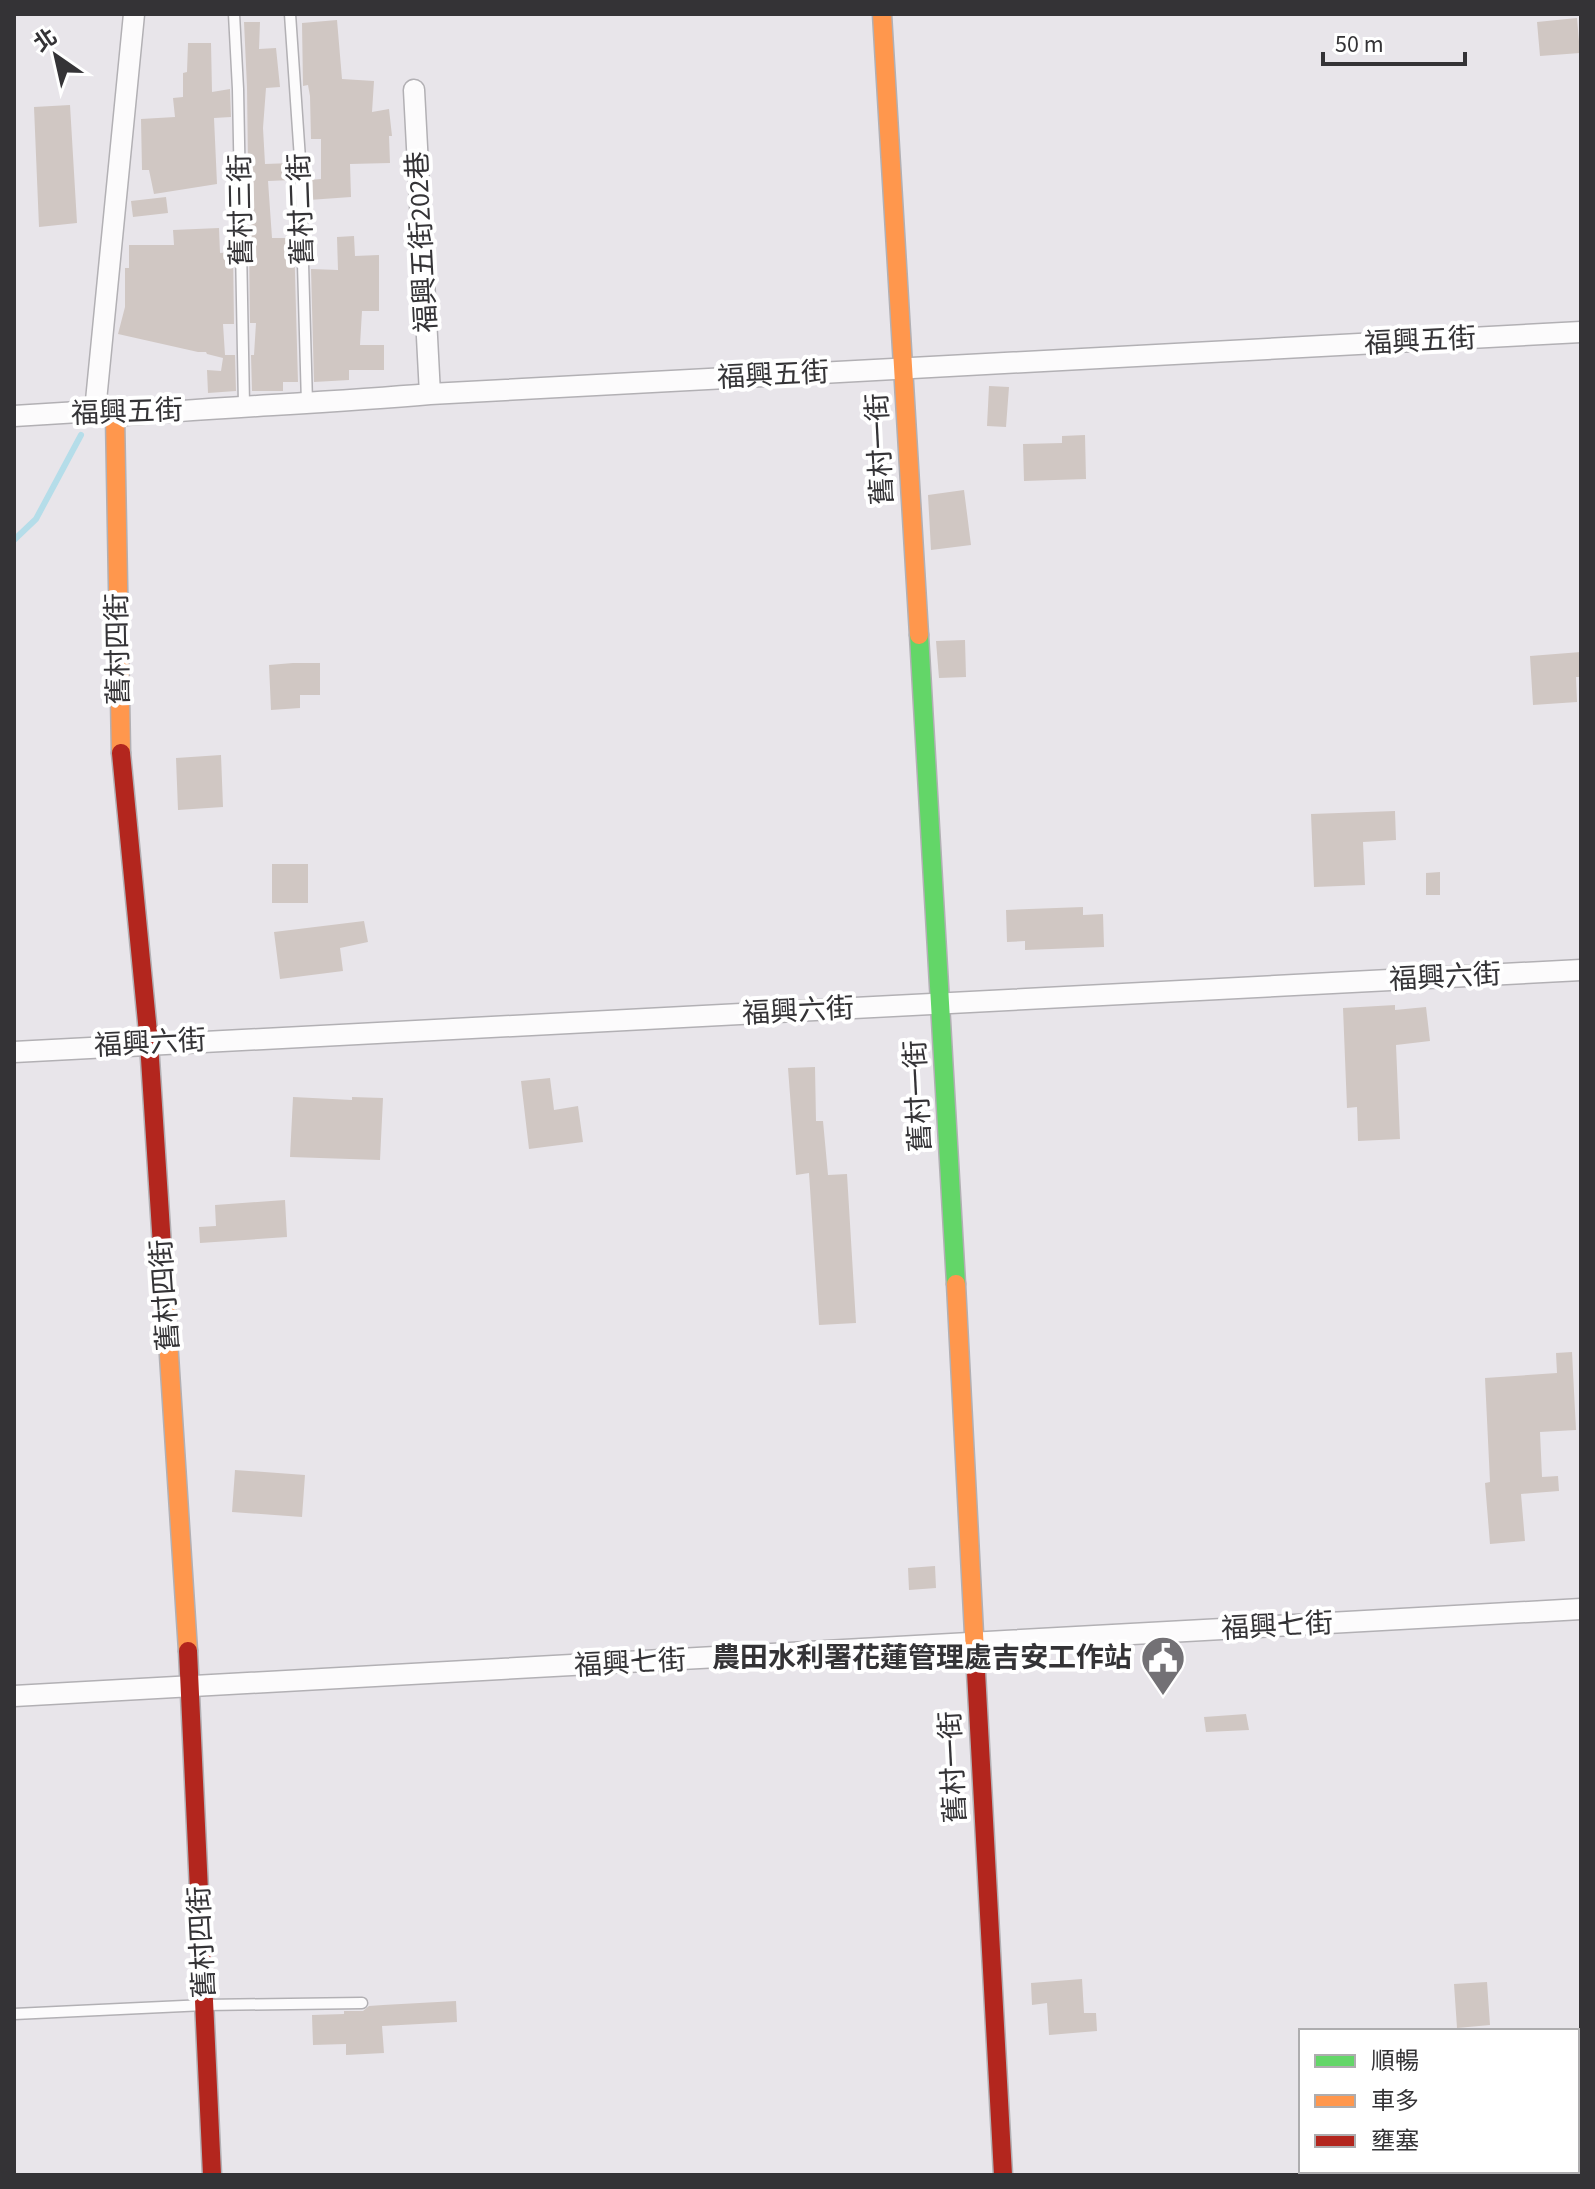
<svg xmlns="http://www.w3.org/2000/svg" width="1595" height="2189" font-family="'Source Sans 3','Noto Sans TC',sans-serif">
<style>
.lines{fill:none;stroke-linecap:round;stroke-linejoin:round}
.stream{stroke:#b5dde9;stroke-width:6}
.building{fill:#d0c7c3}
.lane-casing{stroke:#b2b0b4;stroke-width:13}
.street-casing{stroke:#b2b0b4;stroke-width:23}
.fast-casing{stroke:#b2b0b4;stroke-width:21}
.slow-casing{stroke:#b2b0b4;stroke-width:21}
.jam-casing{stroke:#b2b0b4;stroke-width:21}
.lane{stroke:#fcfbfc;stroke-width:10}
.street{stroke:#fcfbfc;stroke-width:20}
.fast{stroke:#63d668;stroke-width:18}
.slow{stroke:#ff974d;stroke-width:18}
.jam{stroke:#b3261e;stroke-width:18}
.labels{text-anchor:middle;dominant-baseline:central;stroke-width:8;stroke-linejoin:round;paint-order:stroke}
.street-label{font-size:28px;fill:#343336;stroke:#fff}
.poi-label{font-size:28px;font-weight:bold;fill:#343336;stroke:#fff;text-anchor:end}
</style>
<rect width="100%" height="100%" fill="#e8e5ea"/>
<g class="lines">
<path class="stream" d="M14,540L36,519L81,435"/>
</g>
<path class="building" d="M1577,18L1580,53L1540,56L1537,22Z
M337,20L342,79L374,81L372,112L389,109L392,136H389L390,163L350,164L351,197L309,200V180L321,179V139H311L310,96L308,85L303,86L302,23Z
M244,22H260L259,49L276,48L280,87L266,88L263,128L265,164L292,163V180L268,181L272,238H294L298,382H283V391H252L251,355H254L256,323H250L247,87Z
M188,43H211L212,92L230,89L231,117L214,118L217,184L154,194L149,170H142L141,119L175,117L173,98L183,97V73L187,72Z
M70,105L77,223L39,227L34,107Z
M166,197L168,213L133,217L131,201Z
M219,228L220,253L233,252L234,324H223L225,355H235L236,391L208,393L207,370L221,371L223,358L207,354L206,352H198L118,334L125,307V268H129V245H174L173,230Z
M354,236L355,256L379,255V311H362L360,345H384V370H349V380L314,382L311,269L338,270L337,237Z
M989,386L1009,387L1006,427L987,426Z
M1085,435L1086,479L1024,481L1023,444L1062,443V436Z
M964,490L971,545L931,550L928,495Z
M965,640L966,677L939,678L936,641Z
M1581,652V677H1576L1577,702L1533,705L1530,656Z
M293,663H320V695H300V708L271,710L269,665Z
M221,755L223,807L178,810L176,758Z
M1395,811L1396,840L1363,842L1365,885L1314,887L1311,814Z
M272,864H308V903H272Z
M1440,872V895H1426V873Z
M1083,907V915L1103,914L1104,947L1025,950V941L1007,942L1006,910Z
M364,921L368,942L340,948L343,971L280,979L274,932Z
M1395,1005V1010L1426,1007L1430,1041L1396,1045L1400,1139L1358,1141L1357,1107L1347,1108L1343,1008Z
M815,1067L816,1121H823L828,1175L847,1174L856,1323L819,1325L809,1173L796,1175L788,1068Z
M550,1078L554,1110L578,1106L583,1142L529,1149L521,1081Z
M293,1097L352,1100V1097L383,1098L380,1160L290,1157Z
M285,1200L287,1237L200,1243L199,1227L216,1226L215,1205Z
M1572,1352L1576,1430L1540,1432L1542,1477L1558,1476L1559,1491L1521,1494L1525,1541L1490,1544L1485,1483L1490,1482L1485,1378L1557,1373L1556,1353Z
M235,1470L305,1475L302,1517L232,1512Z
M935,1566L936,1588L909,1590L908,1568Z
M1246,1714L1249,1730L1206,1732L1204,1717Z
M1082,1979L1084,2013H1096L1097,2031L1049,2035L1047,2003L1032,2005L1031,1983Z
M1487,1982L1490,2025L1457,2028L1454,1984Z
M456,2001L457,2022L382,2026L384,2053L346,2055V2044L313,2045L312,2015L344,2014V2011H363L369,2006L383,2005Z"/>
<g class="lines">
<g class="lane-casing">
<path id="lane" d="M234,14L238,89L244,405
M290,14L300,159L307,403
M14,2014L205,2005L362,2003"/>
</g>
<g class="street-casing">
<path id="street" d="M414,90L430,394
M95,411L134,14
M14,416L95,411L115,416C220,407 325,403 430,394L1581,332
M14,1052L1581,970
M14,1696L1581,1609"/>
</g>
<g class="fast-casing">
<path id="fast" d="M919,635L956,1284"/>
</g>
<g class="slow-casing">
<path id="slow" d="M882,14L919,635
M115,416L121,753
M956,1284L975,1653
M165,1293L188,1651"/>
</g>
<g class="jam-casing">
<path id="jam" d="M121,753L149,1043L165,1293
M188,1651L212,2175
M975,1653L1003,2175"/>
</g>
<use href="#lane" class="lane"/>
<use href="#street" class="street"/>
<use href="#fast" class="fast"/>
<use href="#slow" class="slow"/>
<use href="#jam" class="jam"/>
</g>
<defs>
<g id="civic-pin" transform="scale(2.3)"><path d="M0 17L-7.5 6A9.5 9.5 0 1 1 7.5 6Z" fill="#737175" stroke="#fff"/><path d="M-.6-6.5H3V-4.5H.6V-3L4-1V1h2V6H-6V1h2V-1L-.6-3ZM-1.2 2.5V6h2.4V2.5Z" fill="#fff"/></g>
</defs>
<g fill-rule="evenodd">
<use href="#civic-pin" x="1163" y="1658"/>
</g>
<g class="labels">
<g class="street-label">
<text transform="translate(301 209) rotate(-92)">舊村二街</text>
<text transform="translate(241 210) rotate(-91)">舊村三街</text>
<text transform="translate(422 242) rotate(-93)">福興五街202巷</text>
<text transform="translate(1420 341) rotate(-3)">福興五街</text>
<text transform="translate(773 375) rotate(-3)">福興五街</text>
<text transform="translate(127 412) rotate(-2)">福興五街</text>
<text transform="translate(880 449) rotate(-93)">舊村一街</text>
<text transform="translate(118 649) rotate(-91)">舊村四街</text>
<text transform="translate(1445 977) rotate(-3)">福興六街</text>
<text transform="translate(798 1011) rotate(-3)">福興六街</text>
<text transform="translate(150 1043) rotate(-3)">福興六街</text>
<text transform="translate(918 1096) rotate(-93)">舊村一街</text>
<text transform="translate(165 1295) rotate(-94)">舊村四街</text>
<text transform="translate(1277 1626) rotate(-3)">福興七街</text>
<text transform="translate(630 1663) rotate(-3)">福興七街</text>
<text transform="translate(953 1767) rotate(-93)">舊村一街</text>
<text transform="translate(202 1942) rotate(-93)">舊村四街</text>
</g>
<g class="poi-label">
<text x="1132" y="1658">農田水利署花蓮管理處吉安工作站</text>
</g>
</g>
<rect width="1595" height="2189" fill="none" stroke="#343336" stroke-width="32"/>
<rect x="1299" y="2029" width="280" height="144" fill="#ffffff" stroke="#aeadaf" stroke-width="2"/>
<rect x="1315" y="2055" width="40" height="12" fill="#63d668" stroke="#aeadaf" stroke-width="2"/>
<text x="1371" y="2069" font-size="24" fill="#343336">順暢</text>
<rect x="1315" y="2095" width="40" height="12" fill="#ff974d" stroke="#aeadaf" stroke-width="2"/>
<text x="1371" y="2109" font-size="24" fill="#343336">車多</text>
<rect x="1315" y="2135" width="40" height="12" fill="#b3261e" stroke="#aeadaf" stroke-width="2"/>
<text x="1371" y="2149" font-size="24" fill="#343336">壅塞</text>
<g transform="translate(56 56) rotate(326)" stroke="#ffffff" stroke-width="6" paint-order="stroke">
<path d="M0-6L14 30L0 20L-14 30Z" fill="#343336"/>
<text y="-12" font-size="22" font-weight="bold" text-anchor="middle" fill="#343336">北</text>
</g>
<path d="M1323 52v12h142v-12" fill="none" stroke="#343336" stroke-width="4"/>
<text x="1335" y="52" font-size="24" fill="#343336" stroke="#ffffff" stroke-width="6" paint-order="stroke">50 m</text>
</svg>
